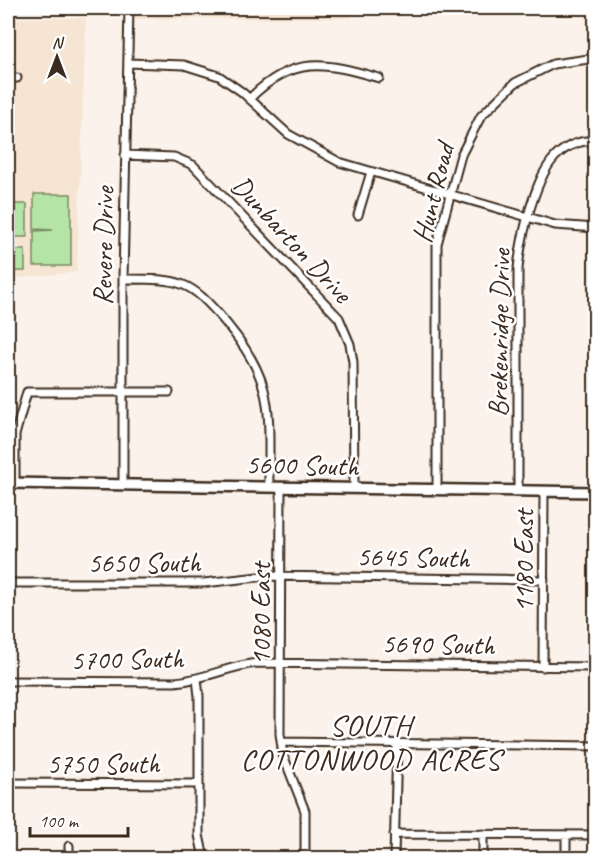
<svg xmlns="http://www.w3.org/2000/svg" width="603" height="866" font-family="Caveat,sans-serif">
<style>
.built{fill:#f6e5d3}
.green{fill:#b4e5a6;stroke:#788862;stroke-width:1.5}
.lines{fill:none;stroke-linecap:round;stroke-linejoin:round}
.minor-casing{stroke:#3b2a1e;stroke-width:11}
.secondary-casing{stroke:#3b2a1e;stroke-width:14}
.minor{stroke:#fff;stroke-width:7}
.secondary{stroke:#fff;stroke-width:9}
.labels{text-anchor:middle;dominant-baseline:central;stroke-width:5;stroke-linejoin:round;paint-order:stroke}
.street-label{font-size:28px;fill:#3b2a1e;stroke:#fff}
.neighbourhood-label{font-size:30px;letter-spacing:1.5px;fill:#3b2a1e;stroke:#fff}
</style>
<rect width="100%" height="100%" fill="#fbf3eb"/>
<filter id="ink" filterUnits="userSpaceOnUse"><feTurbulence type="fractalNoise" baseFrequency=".0167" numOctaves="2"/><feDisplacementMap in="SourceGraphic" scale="12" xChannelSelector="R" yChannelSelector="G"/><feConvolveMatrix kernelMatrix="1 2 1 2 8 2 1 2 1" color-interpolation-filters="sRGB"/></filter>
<g filter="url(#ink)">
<path class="built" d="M8,8H14L15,18H86L77,272L8,279Z
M135,8H352V18L135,19Z"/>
<path class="green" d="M34,194H71V266H34V231L53,230L34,229Z
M8,204H27V237H8Z
M8,250H25V271H8Z"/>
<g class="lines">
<g class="minor-casing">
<path id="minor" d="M128,63L184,65L219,76L242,92L288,134L339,162L555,225L596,228
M8,78H17
M249,99C294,55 324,62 379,78
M125,155L174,157L193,165L339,318L350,344L353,362L354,488
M358,215L371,172
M123,279C179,279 189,278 226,323C277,384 268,412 269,487
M15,483V435L27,392H169
M123,485V279L129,8
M281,487L280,734L283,755L305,811V858
M437,489V244L461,155L481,116L515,83L553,64L596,58
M518,490V269C520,248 524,229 530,209C541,174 553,141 596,140
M8,583H204L268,576L544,580
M543,667L544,491
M197,679L199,696V835L204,858
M8,681L174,682C203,680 228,666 257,663L596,667
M281,742L596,746
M8,783L199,784
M394,834L596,835
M483,834V858
M566,835V858
M69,846V858
M394,858L397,743"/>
</g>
<g class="secondary-casing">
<path id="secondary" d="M8,483L596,492"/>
</g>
<use href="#minor" class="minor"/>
<use href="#secondary" class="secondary"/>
</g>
</g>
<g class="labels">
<g class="street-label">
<text transform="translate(433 193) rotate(-76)">Hunt Road</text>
<text transform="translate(292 239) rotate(47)">Dunbarton Drive</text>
<text transform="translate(103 246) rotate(-89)">Revere Drive</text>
<text transform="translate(499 333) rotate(-89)">Brekenridge Drive</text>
<text transform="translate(302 465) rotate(1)">5600 South</text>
<text transform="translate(413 557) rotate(1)">5645 South</text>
<text transform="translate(523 561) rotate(-90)">1180 East</text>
<text x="144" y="562">5650 South</text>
<text transform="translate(260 614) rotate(-90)">1080 East</text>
<text transform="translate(438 644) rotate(1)">5690 South</text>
<text transform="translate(127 659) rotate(-1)">5700 South</text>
<text x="103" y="763">5750 South</text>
</g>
<g class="neighbourhood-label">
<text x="371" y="725">SOUTH<tspan x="371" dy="34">COTTONWOOD ACRES</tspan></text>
</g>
</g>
<rect width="603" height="866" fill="none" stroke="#fff" stroke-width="30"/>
<rect x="15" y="15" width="573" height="836" fill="none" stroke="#3b2a1e" stroke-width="2" filter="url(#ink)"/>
<g transform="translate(57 57)" stroke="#ffffff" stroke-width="4.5" paint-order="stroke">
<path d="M0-4.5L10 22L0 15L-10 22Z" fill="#3b2a1e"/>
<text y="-9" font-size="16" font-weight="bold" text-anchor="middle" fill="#3b2a1e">N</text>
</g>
<path d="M30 827v9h98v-9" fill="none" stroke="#3b2a1e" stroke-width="3"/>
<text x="39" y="827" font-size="18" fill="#3b2a1e" stroke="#ffffff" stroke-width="4.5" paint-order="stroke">100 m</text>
</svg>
